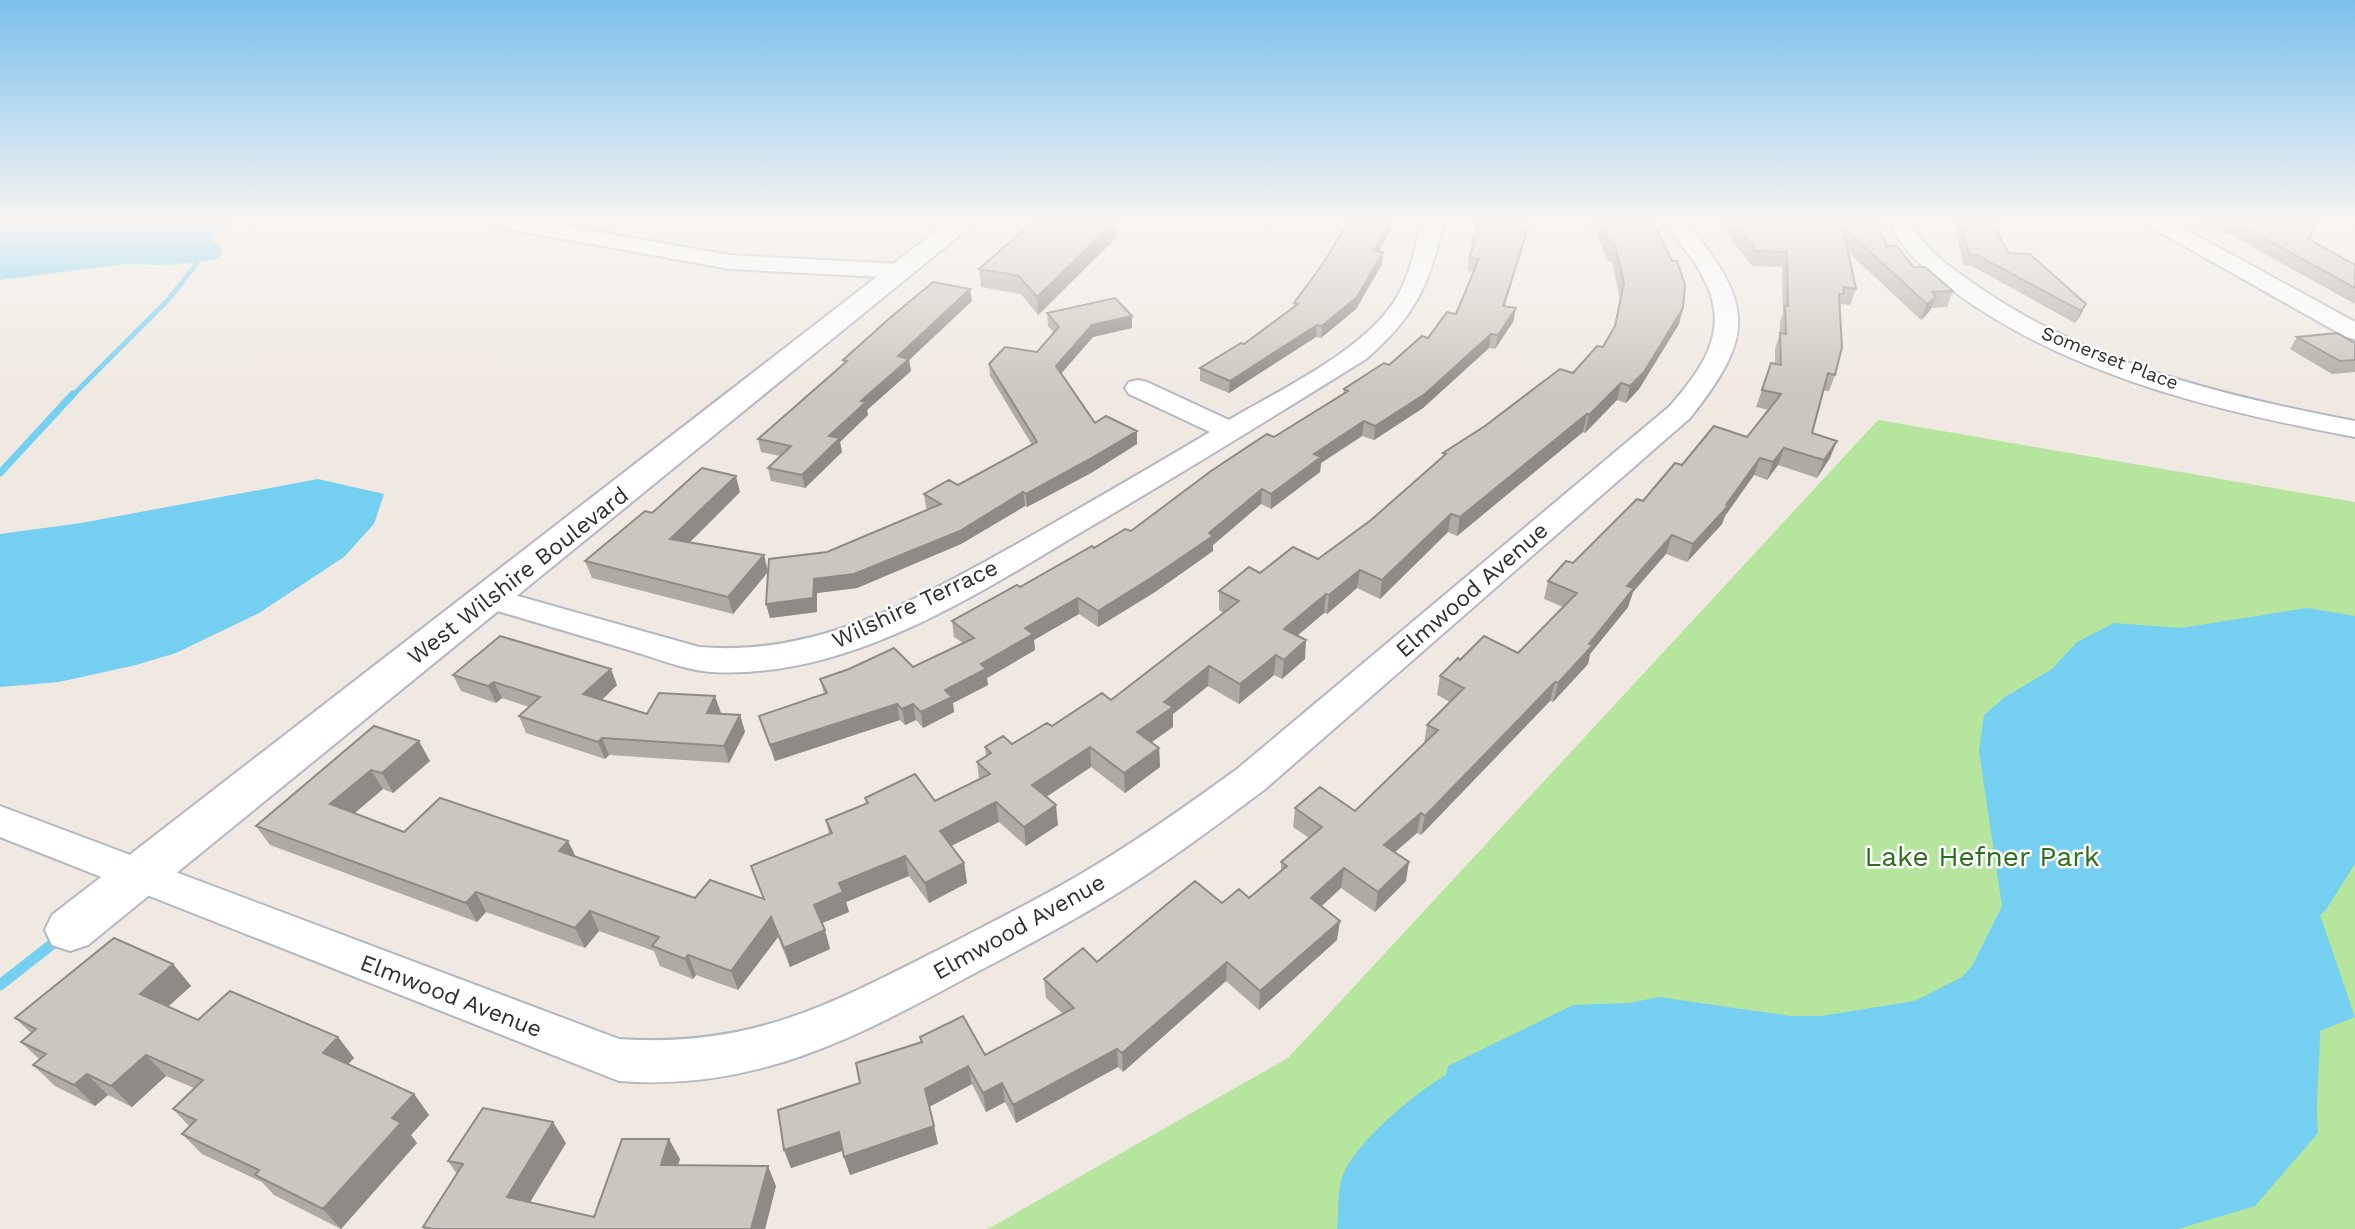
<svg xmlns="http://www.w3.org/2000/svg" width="2355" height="1229" font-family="'Work Sans',sans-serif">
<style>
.green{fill:#b6e59e}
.water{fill:#75cff0}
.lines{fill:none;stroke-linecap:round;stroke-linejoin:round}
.stream-far2{stroke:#75cff0;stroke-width:5}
.stream-far1{stroke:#75cff0;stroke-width:7}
.stream{stroke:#75cff0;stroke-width:11}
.street-casing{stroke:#b4b7c1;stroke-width:4}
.secondary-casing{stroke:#b4b7c1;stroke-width:4}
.street{fill:#fff;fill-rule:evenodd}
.secondary{fill:#fff;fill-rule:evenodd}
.wall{fill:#afaba4}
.shaded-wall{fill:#8e8b86}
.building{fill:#cbc7bf;stroke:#8e8b86;stroke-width:2}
.labels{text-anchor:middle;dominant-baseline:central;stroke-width:5;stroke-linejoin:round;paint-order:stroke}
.far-street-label{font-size:19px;fill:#2e2e2e;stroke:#fff}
.street-label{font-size:23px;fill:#2e2e2e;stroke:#fff}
.near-park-label{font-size:28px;fill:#2c6e1b;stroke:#fff}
</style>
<rect width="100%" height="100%" fill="#efe9e1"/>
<path class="green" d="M1878,420L2355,502V1229H988L1288,1058Z"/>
<path class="water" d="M0,221H233L214,234L213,241L222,248L220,257L214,260L167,265L126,264L0,280Z
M318,479L384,494L374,524L344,557L259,613L176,653L136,665L59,682L0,687V534L81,523Z
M2307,608L2355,616V864L2325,911L2320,915L2355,1017L2320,1031C2320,1065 2315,1099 2318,1133L2255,1206L2178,1229H1337C1339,1213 1337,1190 1343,1175C1356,1142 1415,1093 1446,1075L1448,1066L1573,1005L1629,1003L1659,997L1791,1016H1821L1915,1001L1962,977L1972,966L2002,906L1979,751L1984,715L2005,697L2052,669L2077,642L2114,623L2181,628Z"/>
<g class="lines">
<path class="stream-far2" d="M72,396L168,300L197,263"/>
<path class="stream-far1" d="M0,473L73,394"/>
<path class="stream" d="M0,985L60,938"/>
<g class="street-casing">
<path id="street" d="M535,221L730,255L900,264L908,266L911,271L908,276L900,278L730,269L503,228L496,226L492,222Z
M1422,221H1444C1430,284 1415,317 1366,359C1276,415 1186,471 1095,524C980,592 851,680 711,672C684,670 656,658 629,650C579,635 528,620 477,605L473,598L477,591L489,588L699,647C818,657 916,600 1017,544C1082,507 1146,470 1210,432L1129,394L1125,388L1129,382L1138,380L1147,382L1229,420C1281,389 1366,350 1397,297C1410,274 1416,247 1422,221Z
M1664,221H1685C1753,303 1757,334 1690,418L1264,790C1217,825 1170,860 1121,891C1073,921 1023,948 973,974C857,1037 755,1092 619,1081L0,837V806L619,1039C752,1048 832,1004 946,946C996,920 1047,895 1096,865C1144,836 1190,803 1236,770L1670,406C1707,363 1733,325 1699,270C1689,252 1675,238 1664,221Z
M1890,221H1911C1922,248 1947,265 1970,281C2082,362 2222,396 2355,421V437C2217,411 2069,376 1953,291C1928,272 1902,252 1890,221Z
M2144,221H2170L2355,322V339L2346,337L2147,225Z"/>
</g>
<g class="secondary-casing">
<path id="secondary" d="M949,221H977L88,945L70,951L52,945L45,930L52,915Z"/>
</g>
<use href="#street" class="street"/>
<use href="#secondary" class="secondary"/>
</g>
<path class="wall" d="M1349,221H1391L1390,231L1378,252H1383L1382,264L1356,309L1321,338L1316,337L1229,393L1200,381V368L1244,344L1294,307V303L1322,265Z
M1476,221H1528L1522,250L1505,306L1516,308L1513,322L1495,349L1489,348L1423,408L1374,440L1362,436L1321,463L1320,472L1271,509L1261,504L1213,545V551L1155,592L1098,627L1079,614L1034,640L1035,650L987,678L988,685L953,703L954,712L923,728L916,720L905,725L900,720L775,761L764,732L759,716L824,694L820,679L913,667L963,643L954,637L952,621L1094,548L1131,531L1274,437L1343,394L1344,389L1389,365L1428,338L1456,314L1474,272L1467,271L1472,242L1475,233Z
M1590,221H1651L1683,308L1679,324L1639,389L1626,403L1617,400L1585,433L1583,432L1457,536L1448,532L1380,599L1357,588L1327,614L1324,613L1297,635L1305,659L1282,679L1274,675L1239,704L1208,686L1173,714V727L1151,742L1159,748L1160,767L1125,793L1091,767L1046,797L1058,825L1026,846L999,822L951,846L964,863L967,883L929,903L909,876L846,902L849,912L822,923L830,949L790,967L778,937L738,990L696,975L693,979L660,966L654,951L599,931L585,948L486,912L477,922L270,845L256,826L374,726L430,761L393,793L383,789L354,813L404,832L568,841L576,857L695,898H763L751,866L829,834L826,820L866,804L865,798L935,801L979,779L977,762L986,757L985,747L1012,744L1111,700L1224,613L1219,610V591L1260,573L1318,559L1371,520L1443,457V453L1573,373L1603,347L1614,328L1620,299L1612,261H1608Z
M1717,221H1876L1887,246L1913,267L1953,291L1947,307L1931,308L1929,312L1921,320L1848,252L1856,289L1850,305L1840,304V306L1835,375L1829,391L1823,390L1812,433L1830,458L1817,478L1778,465L1767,480L1754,475L1725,516L1722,524L1687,562L1666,554L1633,592L1628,607L1590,654L1588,664L1553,702L1550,701L1421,835L1417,833L1395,852L1406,881L1375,912L1341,888L1321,906L1337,940L1259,1010L1226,981L1123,1072L1118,1067L1016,1123L1005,1102L986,1112L972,1084L929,1107L938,1144L850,1175L842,1151L791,1168L784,1150L860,1083L921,1042L920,1037L985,1055L1063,1014L1046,998L1044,979L1097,962L1222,903L1249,898L1281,872V862L1309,838L1293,827L1295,808L1355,811L1424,744L1427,725L1450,702L1437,695L1440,676L1460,660L1518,653L1563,607L1544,599L1548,581L1573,563L1682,465L1747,437L1769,410L1756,407L1771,363L1775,364V349L1780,333V322L1783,313L1782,267L1752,266Z
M1953,221H1995L1999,236L2009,253L2086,304L2080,316L2075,323L1972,266H1964Z
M2200,221H2319L2309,239L2355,265V304L2229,234H2223Z
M1117,237L1038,315L1021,294L981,287L979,269Z
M972,301L909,360L911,371L867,410L868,415L840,442L842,452L805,488L771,481L768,468L780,456L761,452L758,439L844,364L843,360Z
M1047,313L1132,316V328L1093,337L1061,374L1095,423L1137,431V444L1091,473L1027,507L1025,506L961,544L857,588L817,593V612L770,618L766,604L827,552L928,509L926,508L924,494L958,485L1032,445L990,376L989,364L1037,352L1054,333L1048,326Z
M2297,337L2355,343V372L2332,374L2290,349Z
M740,492L690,542L764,555L768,572L733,614L592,578L585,561L652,513Z
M453,675L617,685L602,700L647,714L720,713L740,715L745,732L729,763L609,755L605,759L526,733L519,716L529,707L502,698L496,703L461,691Z
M173,964L191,986L168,1006L198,1020L338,1037L354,1058L348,1064L414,1094L429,1115L411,1135L417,1143L341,1229L274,1195L262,1182L202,1154L182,1134L190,1127L173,1109L194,1088L166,1076L132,1107L108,1095L95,1106L55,1086L33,1065L40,1060L21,1042L31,1033L15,1018Z
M566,1143L530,1202L594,1217L680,1159L678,1165L776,1186L765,1229H425L423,1227L457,1174L448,1161Z"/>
<path class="shaded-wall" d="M1115,221H1116L1117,237L1038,315L1037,297Z
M1390,221V231L1373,263L1374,251Z
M1525,238L1522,250L1500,319L1503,306Z
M1383,252L1382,264L1356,309L1321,338L1322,326Z
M970,289L972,301L909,360L911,371L867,410L868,415L840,442L842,452L805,488L802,475L829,436L898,356Z
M1936,297L1929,312L1921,320L1927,304Z
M2086,304L2080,316L2075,323L2081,311Z
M1516,308L1513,322L1495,349L1498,335Z
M1683,308L1679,324L1639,389L1626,403L1630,386Z
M1132,316V328L1093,337L1056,379V366L1092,325Z
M1317,325L1316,337L1229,393L1230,381Z
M1491,334L1489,348L1423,408L1374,440L1375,426Z
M1621,383L1617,400L1585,433L1589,415Z
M1587,414L1583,432L1457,536L1460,517Z
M1364,421L1362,436L1321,463L1320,472L1271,509V494L1314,454Z
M1137,431V444L1091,473L1027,507L1026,494Z
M1837,441L1830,458L1817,478L1824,460Z
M1784,448L1778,465L1767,480L1773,462Z
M1760,458L1754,475L1725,516L1722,524L1687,562L1693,544L1726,505Z
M736,476L740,492L676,556L670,539Z
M1262,489L1261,504L1213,545V551L1155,592L1098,627V611L1209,533Z
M1023,492L1025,506L961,544L857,588L817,593V612L770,618L766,604L814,579Z
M1451,514L1448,532L1380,599L1382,580Z
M1672,535L1666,554L1633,592L1628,607L1590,654L1588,664L1553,702L1558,683L1589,644L1627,586Z
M764,555L768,572L733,614L728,597Z
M1360,570L1357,588L1327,614L1329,595Z
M1326,594L1324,613L1283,648L1284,629Z
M1078,598L1079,614L1034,640L1035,650L987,678L988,685L953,703L954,712L923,728L921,712L945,690L981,664L1025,628Z
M1306,640L1305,659L1282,679L1284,660Z
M1276,655L1274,675L1239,704L1240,684Z
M1209,666L1208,686L1173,714V727L1138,752L1137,732L1164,702Z
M611,669L617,685L590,711L583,694Z
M494,682L502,698L496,703L488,686Z
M1555,682L1550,701L1421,835L1425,816Z
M715,696L721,713H707Z
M897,704L900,720L775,761L770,745Z
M913,704L916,720L905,725L902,709Z
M740,715L745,732L729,763L724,746Z
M602,738L609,755L605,759L598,742Z
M419,741L430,761L393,793L382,773Z
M1090,747L1091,767L1034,805L1032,785Z
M1159,748L1160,767L1125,793L1124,773Z
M371,770L383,789L342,824L330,804Z
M996,802L999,822L943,850L940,831Z
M1056,805L1058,825L1026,846L1024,827Z
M1421,813L1417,833L1381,864L1384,845Z
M568,841L577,860L559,851Z
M905,856L909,876L846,902L849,912L820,924L814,905L839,883Z
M1409,862L1406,881L1375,912L1378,892Z
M964,863L967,883L929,903L925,883Z
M1344,868L1341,888L1309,918L1311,898Z
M476,892L486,912L477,922L466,903Z
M590,911L599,931L585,948L575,928Z
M771,917L778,937L738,990L731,971Z
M1340,921L1337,940L1259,1010L1260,991Z
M825,930L830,949L790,967L784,948Z
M688,955L696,975L693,979L685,959Z
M1227,962L1226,981L1123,1072L1122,1053Z
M173,964L191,986L159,1015L140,994Z
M338,1037L354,1058L339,1074L323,1053Z
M1117,1049L1118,1067L1016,1123L1013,1105Z
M146,1055L166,1076L132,1107L111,1086Z
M968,1066L972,1084L929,1107L925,1089Z
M87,1074L108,1095L95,1106L74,1085Z
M1002,1083L1005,1102L986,1112L983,1093Z
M414,1094L429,1115L411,1135L417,1143L341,1229L323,1209L392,1118Z
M553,1122L566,1143L521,1217L507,1197Z
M934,1126L938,1144L850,1175L844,1157Z
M839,1132L845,1150L791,1168L784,1150Z
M669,1139L680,1159L671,1185L661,1165Z
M768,1166L776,1186L765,1229H751Z"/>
<path class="building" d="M1034,221H1115L1037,297L1019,276L979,269Z
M1349,221H1390L1374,251L1383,252L1357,297L1322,326L1317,325L1230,381L1200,368L1241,343L1244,344L1298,304L1294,303L1322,265Z
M1480,221H1528L1525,238L1503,306L1516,308L1498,335L1491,334L1425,394L1375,426L1364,421L1314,454L1321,457L1271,494L1262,489L1209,533L1213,536L1154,576L1098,611L1078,598L1025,628L1033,634L981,664L986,669L945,690L952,697L921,712L913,704L902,709L897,704L770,745L759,716L827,693L820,679L849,669L894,648L913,667L974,638L952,621L1017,585L1020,587L1092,546L1094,548L1125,529L1131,531L1211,471L1267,434L1274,437L1348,391L1344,389L1384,363L1389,365L1422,336L1428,338L1447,312L1456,314L1479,259L1469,258L1475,242H1472Z
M1600,221H1651L1656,228L1672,261H1677L1685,285L1683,308L1644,372L1630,386L1621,383L1589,415L1587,414L1460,517L1451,514L1382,580L1360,570L1329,595L1326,594L1284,629L1306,640L1284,660L1276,655L1240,684L1209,666L1164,702L1173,707L1137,732L1159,748L1124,773L1090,747L1032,785L1056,805L1024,827L996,802L940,831L964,863L925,883L905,856L839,883L843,892L814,905L825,930L784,948L771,917L731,971L688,955L685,959L652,946L659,937L590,911L575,928L476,892L466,903L256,826L374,726L419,741L382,773L371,770L330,804L404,832L440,798L568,841L559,851L695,898L710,880L764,899L751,866L832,833L826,820L868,803L865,798L915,774L935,801L990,774L977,762L991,753L985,747L1003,736L1012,744L1047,723L1052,726L1102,693L1111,700L1239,601L1219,591L1249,567L1260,573L1293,547L1318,559L1371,520L1446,454L1443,453L1485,426L1560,369L1573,373L1597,346L1603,347L1615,326L1624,283L1615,245H1611Z
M1733,221H1876L1887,246H1897L1913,267H1925L1953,291L1932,292L1936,297L1927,304L1843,227L1856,289L1843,287L1844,294H1839L1842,347L1835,375L1828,373L1812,433L1837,441L1824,460L1784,448L1773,462L1760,458L1726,505L1728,506L1693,544L1672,535L1627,586L1634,588L1589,644L1593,645L1558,683L1555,682L1425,816L1421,813L1384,845L1409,862L1378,892L1344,868L1311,898L1340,921L1260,991L1227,962L1122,1053L1117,1049L1013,1105L1002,1083L983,1093L968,1066L925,1089L934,1126L844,1157L839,1132L784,1150L778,1110L860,1083L856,1063L922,1042L920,1037L963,1016L985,1055L1074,1008L1044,979L1083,948L1097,962L1195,881L1222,903L1239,889L1249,898L1287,866L1281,862L1322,827L1295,808L1320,787L1355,811L1438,730L1427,725L1464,688L1440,676L1458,658L1460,660L1484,636L1518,653L1577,593L1548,581L1566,561L1573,563L1637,499L1643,501L1675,463L1682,465L1714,426L1747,437L1781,394L1762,390L1771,363L1781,365L1780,333L1786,334L1785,306H1788L1787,252L1756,251Z
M1960,221H1995L1999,236L2009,253L2030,254L2086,304L2081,311L1977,255L1969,254Z
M2226,221H2319L2309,239L2355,265V288L2235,222L2229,223Z
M933,282L970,289L898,356L909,359L861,401L866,402L829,436L840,438L802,475L768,468L791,446L758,439L847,361L843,360L891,317Z
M1115,298L1132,316L1092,325L1056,366L1095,423L1106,416L1137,431L1090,459L1026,494L1023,492L960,531L854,574L814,579L813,598L766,604L769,559L827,552L941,504L924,494L949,480L958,485L1037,442L989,364L1005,347L1037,352L1059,327L1047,313Z
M2337,333L2355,343V360L2340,361L2297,337Z
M702,468L736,476L670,539L764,555L728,597L585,561L645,511L652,513Z
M500,636L611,669L583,694L647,714L659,693L715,696L707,713L740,715L724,746L602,738L598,742L519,716L540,697L494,682L488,686L453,675Z
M114,938L173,964L140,994L198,1020L230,991L338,1037L323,1053L414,1094L392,1118L401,1123L323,1209L255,1175L259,1170L182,1134L196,1120L173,1109L203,1080L146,1055L111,1086L87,1074L74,1085L33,1065L46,1054L21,1042L36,1029L15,1018Z
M483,1108L553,1122L507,1197L594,1217L622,1139H669L661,1165L768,1166L751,1229H433L423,1227L463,1164L448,1161Z"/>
<linearGradient id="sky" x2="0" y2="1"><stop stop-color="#7abfeb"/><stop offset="0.56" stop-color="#f8f5f2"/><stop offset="1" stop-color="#f8f5f2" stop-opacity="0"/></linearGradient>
<rect width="2355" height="393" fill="url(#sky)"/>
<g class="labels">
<g class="far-street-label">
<text transform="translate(2110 358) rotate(21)">Somerset Place</text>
</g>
<g class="street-label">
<text transform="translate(518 576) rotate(-38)">West Wilshire Boulevard</text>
<text transform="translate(1472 590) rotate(-41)">Elmwood Avenue</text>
<text transform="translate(915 604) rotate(-25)">Wilshire Terrace</text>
<text transform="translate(1019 927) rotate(-29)">Elmwood Avenue</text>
<text transform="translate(451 996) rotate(21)">Elmwood Avenue</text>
</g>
<g class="near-park-label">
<text x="1982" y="856">Lake Hefner Park</text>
</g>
</g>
</svg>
